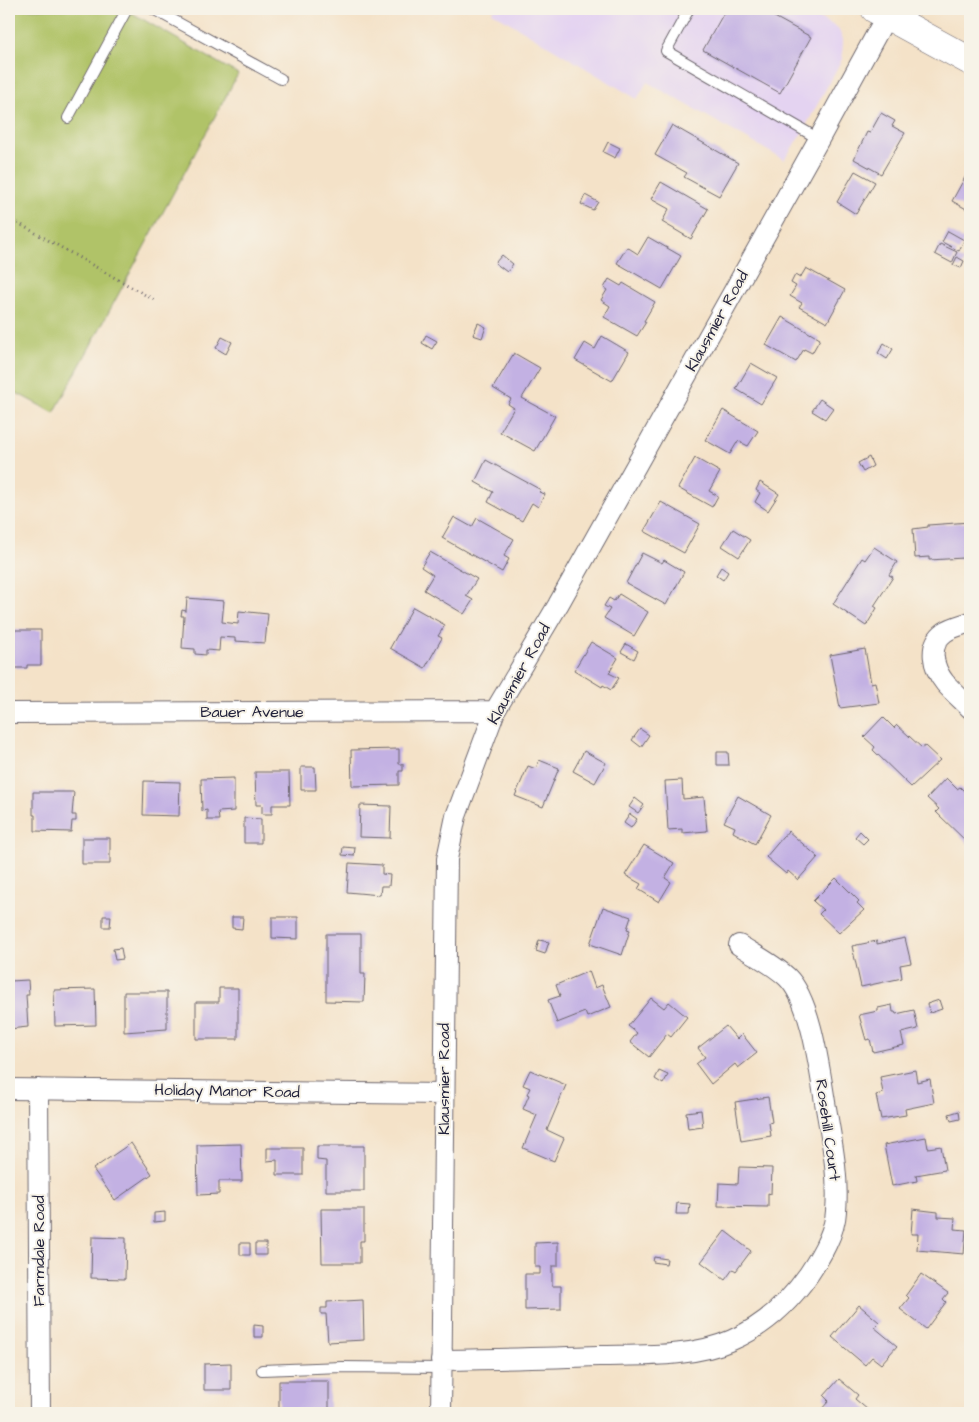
<svg xmlns="http://www.w3.org/2000/svg" width="979" height="1422" font-family="'Architects Daughter',sans-serif">
<style>
.built{fill:#e4d3f1}
.green{fill:#b0c367;stroke:#697251}
.building{fill:#c3b1e3}
.lines{fill:none;stroke-linecap:round;stroke-linejoin:round}
.lane-casing{stroke:#6c656c;stroke-width:12}
.street-casing{stroke:#6c656c;stroke-width:22}
.highway-casing{stroke:#6c656c;stroke-width:29}
.path{stroke:#6c656c;stroke-width:3;stroke-dasharray:1 4;stroke-linecap:butt}
.lane{stroke:#fff;stroke-width:10}
.street{stroke:#fff;stroke-width:20}
.highway{stroke:#fff;stroke-width:28}
.labels{text-anchor:middle;dominant-baseline:central;stroke-width:4;stroke-linejoin:round;paint-order:stroke}
.street-label{font-size:16px;fill:#22223b;stroke:#f7f3e8}
</style>
<rect width="100%" height="100%" fill="#f7f3e8"/>
<filter id="ink" filterUnits="userSpaceOnUse"><feTurbulence type="fractalNoise" baseFrequency=".02" numOctaves="2"/><feDisplacementMap in="SourceGraphic" scale="10" xChannelSelector="R" yChannelSelector="G"/><feConvolveMatrix kernelMatrix="1 2 1 2 8 2 1 2 1" color-interpolation-filters="sRGB"/></filter>
<filter id="wash" filterUnits="userSpaceOnUse"><feTurbulence type="fractalNoise" baseFrequency=".0096" numOctaves="4" result="noise"/><feDisplacementMap in="SourceGraphic" scale="20" xChannelSelector="R" yChannelSelector="G"/><feGaussianBlur stdDeviation="1.12" result="paint"/><feColorMatrix in="noise" values="0 0 0 0 0 0 0 0 0 0 0 0 0 0 0 0 0 1.4 0 .05"/><feComposite in="paint" operator="in"/></filter>
<g filter="url(#wash)">
<rect width="100%" height="100%" fill="#f4e2c8"/>
<path class="built" d="M494,9H803L838,28L843,40L842,59L802,133L784,160L647,82L637,99L492,12Z"/>
<path class="green" d="M9,9H125L238,74L54,413L9,389Z"/>
<g id="blocks">
<path class="building" d="M726,9H760L811,37L780,93L703,50Z
M881,113L895,121L892,126L905,133L881,174L854,159L867,132L870,133Z
M672,125L738,163L719,196L684,177L687,173L655,155Z
M608,142L620,148L615,158L603,152Z
M969,170L970,171V211L952,201Z
M855,171L875,182L856,214L837,202Z
M661,182L708,209L691,239L662,222L669,209L651,199Z
M585,195L598,202L593,210L581,204Z
M948,231L964,240L959,251L942,242Z
M648,237L681,256L662,289L617,263L627,247L638,254Z
M940,244L957,252L952,263L935,254Z
M502,255L513,264L507,272L495,263Z
M957,257L964,261L961,268L953,265Z
M806,268L845,290L827,323L799,307L802,303L790,296L796,286L791,283L795,275L800,278Z
M609,279L621,286L623,283L655,302L644,321L646,322L637,336L604,317L610,306L601,300L607,290L604,288Z
M782,317L820,339L812,353L804,349L796,362L766,345Z
M478,323L486,327L482,338L473,335Z
M426,335L437,341L432,349L422,343Z
M602,336L629,352L612,381L575,360L585,343L595,349Z
M222,337L232,342L226,354L216,348Z
M884,343L893,349L887,359L878,353Z
M514,353L540,368L522,398L555,416L535,451L500,432L514,408L508,404L511,399L493,388Z
M751,363L777,378L761,404L736,389Z
M820,399L833,408L825,419L812,411Z
M723,410L758,431L748,446L738,441L730,454L705,440Z
M869,457L873,466L863,472L858,463Z
M695,458L720,472L709,491L718,496L712,507L678,488Z
M486,460L541,490L539,492L545,494L538,507L532,503L522,521L488,502L493,492L475,482Z
M760,482L779,494L768,511L755,502L760,493L756,490Z
M661,502L700,524L684,553L644,531Z
M454,517L472,527L477,518L514,539L504,556L509,559L502,572L442,538Z
M970,522V561L964,562V558L929,560V557L915,558L913,529L928,527V525Z
M733,529L750,540L739,557L722,546Z
M874,547L897,562L889,575L893,577L874,606L877,608L866,626L833,604L862,558L865,560Z
M430,552L477,579L466,596L473,600L464,614L424,590L433,575L421,567Z
M642,553L662,563L664,560L684,572L666,605L626,583Z
M721,567L728,572L723,580L716,575Z
M619,594L648,612L634,636L604,618L610,609L604,606L609,598L614,601Z
M187,598L224,601L222,622L238,624L239,611L268,614L265,643L235,641V638L220,637L219,651L206,650V655L195,654V649L182,648L184,616H181L182,610L186,611Z
M413,607L445,625L438,636L442,638L425,668L390,648Z
M9,630H41V665H27V668H15V664H9Z
M591,642L618,658L609,673L619,678L611,690L603,685L602,687L574,670Z
M626,644L638,651L634,659L621,652Z
M865,649L871,683L875,682L879,703L840,708L830,655Z
M883,717L894,728L897,725L922,748L925,746L940,760L911,787L873,750L875,747L864,737Z
M640,729L649,735L641,747L632,740Z
M399,749V764H403V771H399V785L352,786L351,750Z
M584,751L606,763L595,783L573,771Z
M717,752H728L729,765H717Z
M539,760L559,768L543,807L515,796L528,766L536,769Z
M301,767H315L316,790H301Z
M255,772H289L290,805H272V814H262V805H256Z
M234,778V811L218,812L219,820H207V810L202,811L201,779Z
M946,778L957,789L960,787L970,797V845L936,812L939,809L927,798Z
M682,780L683,799L704,797L707,831L682,833V829L668,830L665,781Z
M144,781L180,782L179,816L143,815Z
M33,792H74L72,815H76V821H72L71,832L35,831V815H33Z
M738,796L771,815L755,844L733,832L735,827L724,822Z
M635,798L644,805L638,813L629,807Z
M360,805L391,806L390,838L359,837Z
M630,814L637,819L631,828L624,823Z
M244,818L261,819V843H244Z
M788,831L818,857L798,880L788,871L786,874L766,857Z
M860,831L868,839L863,844L855,837Z
M82,838H110V864H82Z
M644,845L674,863L665,878L671,882L659,902L638,889L641,884L625,875Z
M343,847L355,848L354,856L342,855Z
M349,863L382,865V874L390,875L389,886H381L380,895L347,892Z
M836,878L859,901L857,903L864,910L839,933L819,914L823,910L813,901Z
M603,907L631,917L627,929L630,930L622,955L590,944Z
M103,916H111L110,927H103Z
M232,917H243L242,929L232,928Z
M272,917H298V939L272,938Z
M326,934H361V974H365L364,1002L326,1001Z
M905,938L911,963L900,965L902,978L861,987L852,946L877,941V944Z
M539,940L549,942L545,954L536,951Z
M121,948L123,959L115,960L113,949Z
M589,971L595,988L602,985L611,1007L587,1017L585,1012L557,1023L548,1000L560,996L556,985Z
M28,980L29,995H26L28,1027L9,1029L10,981Z
M219,988H238V1039H196V1002H219Z
M95,989L96,1025L55,1026L54,990Z
M124,992H167V1029L124,1032Z
M651,998L664,1008L669,1002L687,1017L671,1037L667,1034L649,1057L630,1042L637,1033L628,1026Z
M939,1000L942,1009L930,1013L927,1004Z
M892,1005L893,1012H895L896,1014L914,1010L918,1029L901,1033L904,1045L873,1052L870,1039L866,1040L859,1015L878,1011V1008Z
M726,1026L737,1039L742,1034L757,1053L738,1068L735,1064L711,1084L696,1064L705,1057L698,1048Z
M530,1070L566,1085L547,1130L564,1138L554,1161L523,1148L537,1115L523,1109L529,1095L527,1094L530,1088L523,1085Z
M915,1070L917,1082L930,1079L934,1103L905,1109L906,1115L881,1119L876,1095L883,1093L880,1077Z
M659,1071L668,1075L663,1084L655,1079Z
M768,1097L772,1122L769,1123L771,1136L741,1141L735,1102Z
M701,1110L703,1127L688,1129L686,1112Z
M959,1111L960,1119L951,1121L949,1114Z
M926,1137L928,1148L941,1146L945,1170L916,1175L917,1181L892,1186L884,1145Z
M131,1143L152,1174L115,1200L93,1169Z
M241,1144L242,1181H219V1194L198,1195L197,1145Z
M317,1146H364V1191H326V1161L317,1160Z
M267,1148H303V1175H277V1160L267,1161Z
M739,1167L772,1168L771,1194L768,1193V1207L718,1206L719,1183L738,1184Z
M677,1203L690,1204L689,1214H676Z
M321,1209H364V1241H360V1263H322Z
M913,1209L938,1212V1217L955,1218L954,1229L966,1230L964,1254L917,1250L918,1234H911Z
M165,1212V1221L154,1222V1213Z
M725,1231L751,1251L736,1271L733,1269L725,1280L701,1262Z
M92,1237L126,1238L125,1279L91,1278Z
M558,1242V1266H552V1286H561V1309L525,1310V1274H540V1267H535V1243Z
M240,1243H250V1255H240Z
M255,1243H266V1255H255Z
M654,1257L667,1259L666,1264L653,1262Z
M921,1274L948,1293L943,1299L946,1302L926,1329L900,1309L909,1298L906,1295Z
M363,1300L364,1340L328,1342L326,1314H321V1308H327V1302Z
M859,1305L879,1322L874,1327L897,1346L881,1364L872,1357L865,1365L832,1337Z
M254,1325L263,1326V1337H254Z
M231,1363V1390H204V1364Z
M839,1379L858,1395L855,1399L868,1410L865,1413H818L829,1401L824,1396Z
M279,1381H329V1413H279Z
M664,1411H699V1413H664Z"/>
</g>
</g>
<g filter="url(#ink)">
<use href="#blocks" fill-opacity="0" stroke="#6c656c" stroke-width="1"/>
<g class="lines">
<g class="lane-casing">
<path id="lane" d="M153,9L281,79
M689,9L666,51L819,139
M68,118L127,9
M262,1370L342,1367L442,1368"/>
</g>
<g class="street-casing">
<path id="street" d="M970,622C962,625 952,627 945,632C927,645 933,668 945,683C953,692 962,700 970,708
M9,713L495,711
M9,1089L444,1094
M38,1089L40,1413
M441,1360C494,1359 546,1358 599,1356C641,1355 692,1358 732,1340C764,1326 789,1303 809,1274C821,1256 835,1233 836,1211C839,1177 832,1142 826,1108C820,1074 812,1001 787,977C773,964 755,955 739,945
M441,1413L447,859L456,816L495,711L558,605L819,139L887,15"/>
</g>
<g class="highway-casing">
<path id="highway" d="M875,9L970,61"/>
</g>
<path class="path" d="M9,218L156,301"/>
<use href="#lane" class="lane"/>
<use href="#street" class="street"/>
<use href="#highway" class="highway"/>
</g>
</g>
<g class="labels">
<g class="street-label">
<text transform="translate(717 321) rotate(-61)">Klausmier Road</text>
<text transform="translate(519 674) rotate(-61)">Klausmier Road</text>
<text x="252" y="712">Bauer Avenue</text>
<text transform="translate(444 1079) rotate(-90)">Klausmier Road</text>
<text transform="translate(227 1091) rotate(1)">Holiday Manor Road</text>
<text transform="translate(828 1130) rotate(82)">Rosehill Court</text>
<text transform="translate(39 1251) rotate(-90)">Farmdale Road</text>
</g>
</g>
<rect width="979" height="1422" fill="none" stroke="#f7f3e8" stroke-width="30"/>
</svg>
